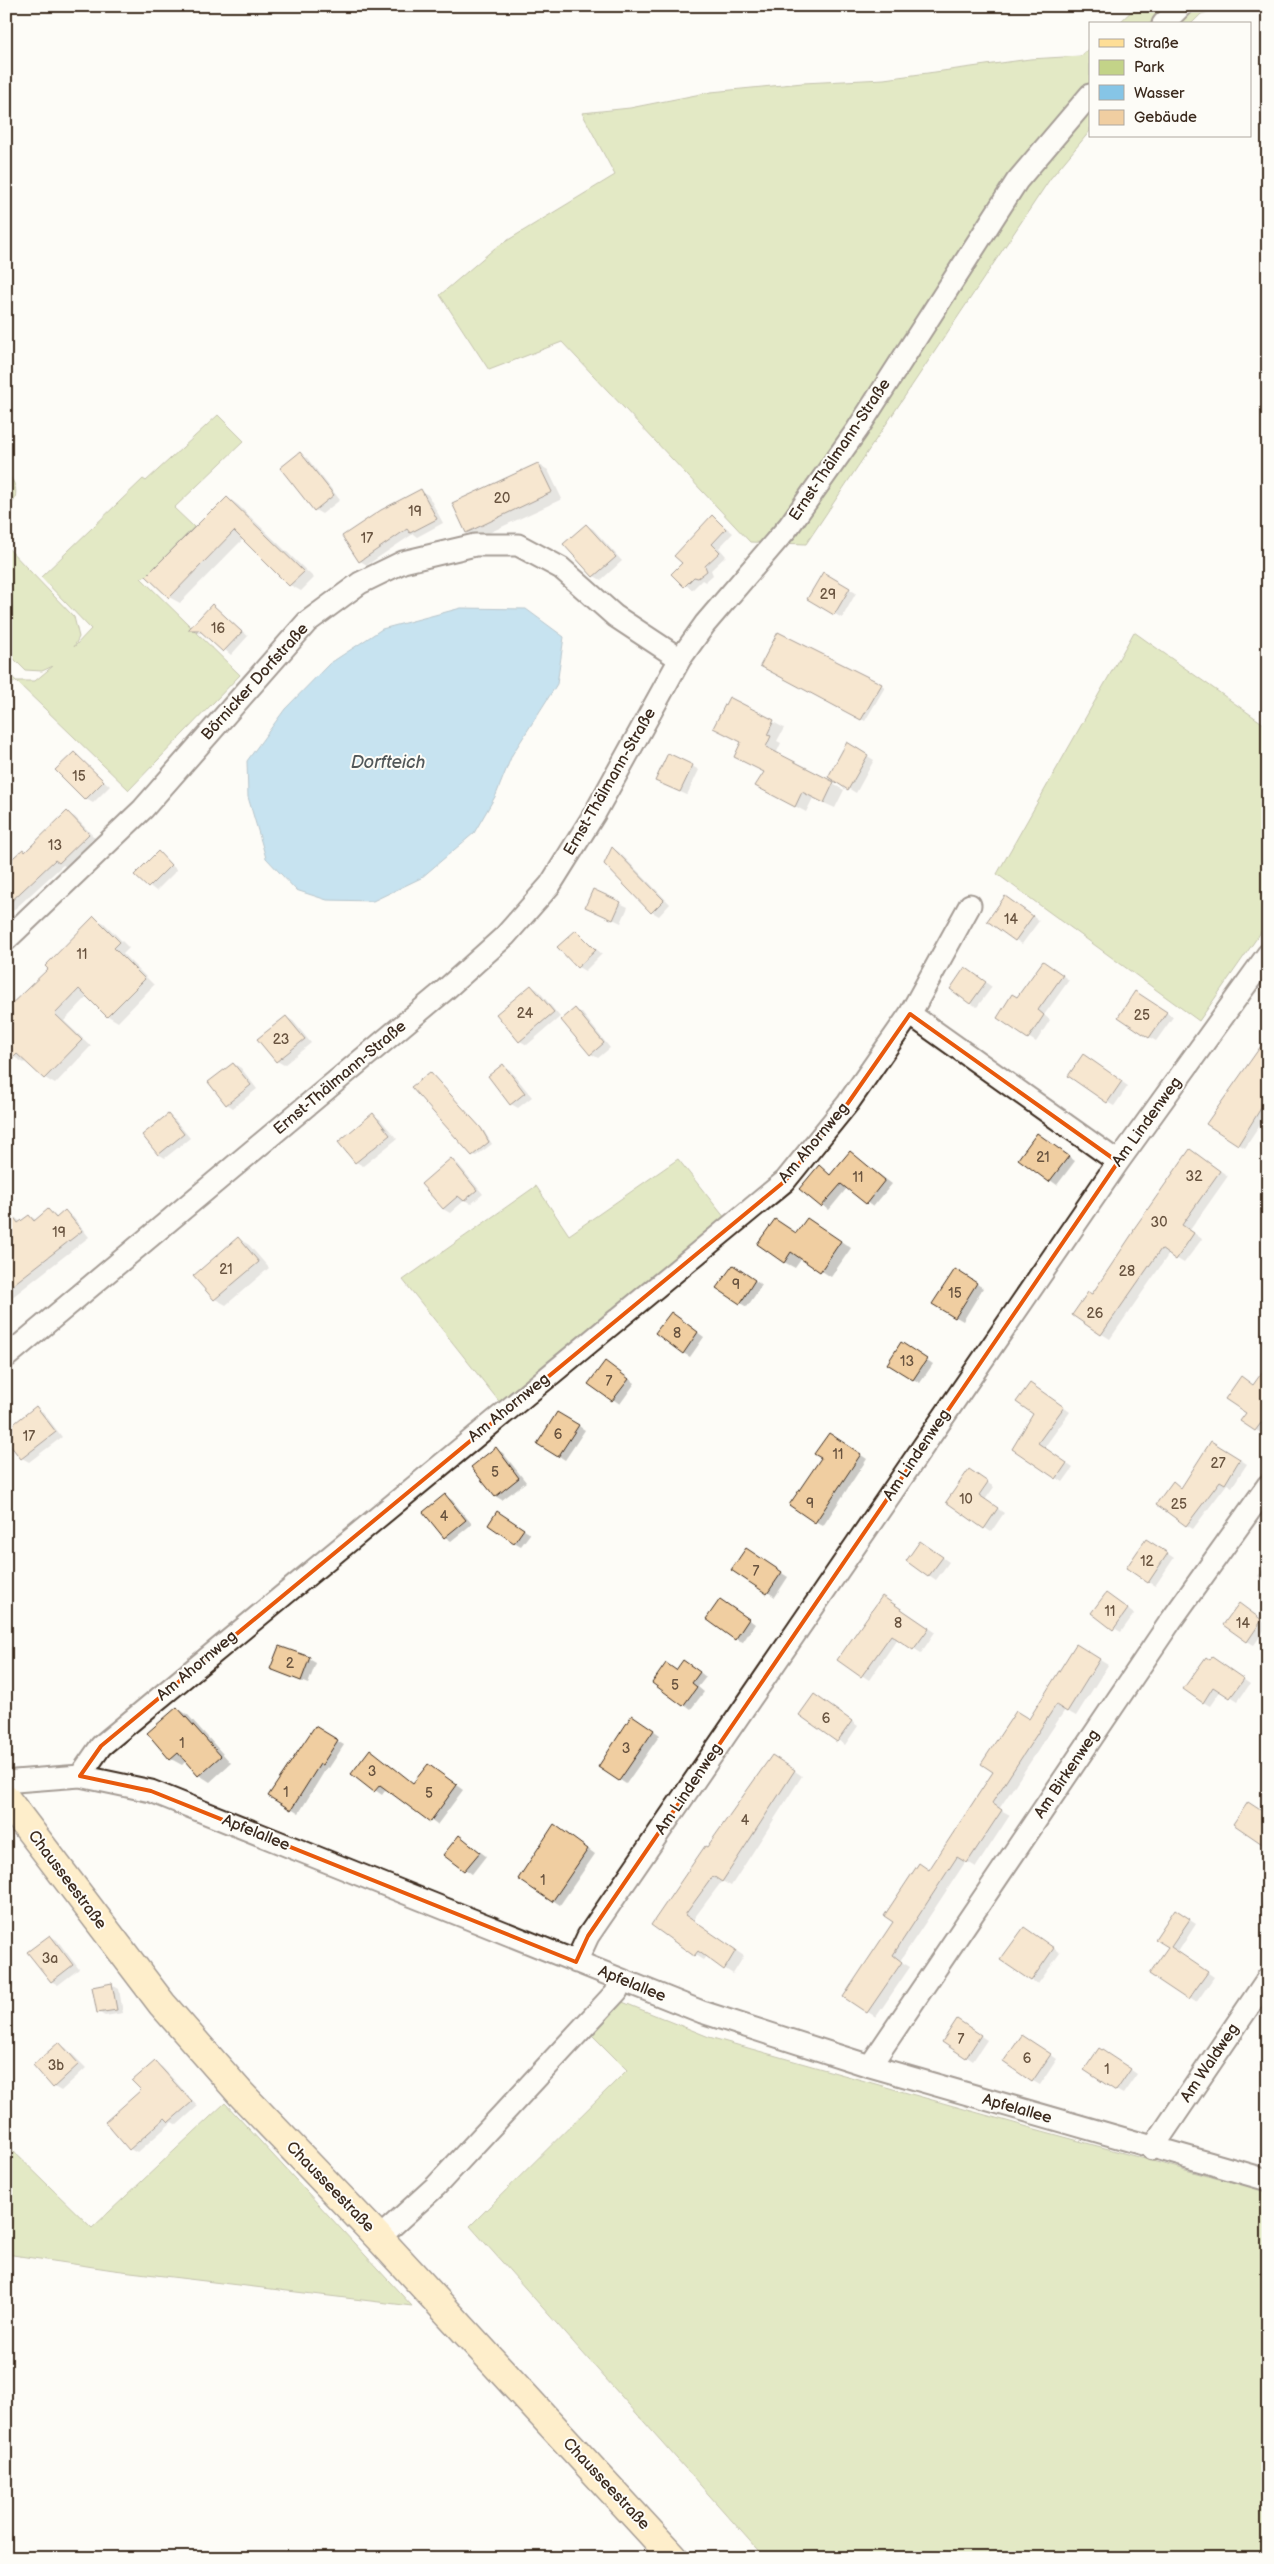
<svg xmlns="http://www.w3.org/2000/svg" width="1274" height="2564" font-family="'Balsamiq Sans',sans-serif">
<style>
.green{fill:#c3d388;stroke:#7f7e53}
.water{fill:#86c5e6;stroke:#688796}
.shadow{fill:#0003}
.building{fill:#f0cea1;stroke:#3b2a1e}
.lines{fill:none;stroke-linecap:round;stroke-linejoin:round}
.minor-casing{stroke:#3b2a1e;stroke-width:25}
.major-casing{stroke:#3b2a1e;stroke-width:31}
.minor{stroke:#fdfcf7;stroke-width:21}
.major{stroke:#fede96;stroke-width:28}
.marked{fill:none;stroke:#e8590c;stroke-width:4;stroke-linejoin:round}
.labels{text-anchor:middle;dominant-baseline:central;stroke-width:4;stroke-linejoin:round;paint-order:stroke}
.number-label{font-size:14px;fill:#68533f}
.street-label{font-size:16px;fill:#3b2a1e;stroke:#fdfcf7}
.water-label{font-size:18px;font-style:italic;fill:#52585a;stroke:#fdfcf7}
</style>
<rect width="100%" height="100%" fill="#fdfcf7"/>
<filter id="ink" filterUnits="userSpaceOnUse"><feTurbulence type="fractalNoise" baseFrequency=".02" numOctaves="2"/><feDisplacementMap in="SourceGraphic" scale="10" xChannelSelector="R" yChannelSelector="G"/><feConvolveMatrix kernelMatrix="1 2 1 2 8 2 1 2 1" color-interpolation-filters="sRGB"/></filter>
<g filter="url(#ink)">
<path class="green" d="M1137,6H1229L1201,14L1191,24H1118Z
M1090,48V131L1050,179L806,544L750,542L562,342L489,370L440,295L495,248L615,175L582,113L630,108L711,92L803,83L884,79L1030,59L1081,56Z
M218,415L244,441L174,508L194,527L146,576L141,578L240,675L129,790L16,681L6,688V670L16,681H35L53,666L42,671L25,670L6,651V546L74,617L79,637L74,647L91,629L41,577L143,479L146,481Z
M6,473C19,484 19,500 6,511Z
M1134,632L1268,727V922L1199,1021L997,874Z
M678,1159L725,1218L502,1405L403,1280L536,1186L569,1235Z
M620,2001L709,2037L1035,2129L1215,2178L1268,2190V2558H765L470,2226L627,2070L591,2034Z
M225,2103L412,2306L114,2270L6,2254V2144L92,2228Z"/>
<path class="water" d="M461,608L526,609L564,637L557,684L512,755L496,795L474,833L421,878L373,901L327,900L296,890L266,858L248,797L247,761L285,709L329,664L382,629Z"/>
<path class="shadow" d="M300,454L307,458L340,500L322,514L315,510Z
M538,464L548,470L562,499L478,538L467,532Z
M421,491L428,495L443,523L417,537L413,534L367,565L360,561Z
M228,498L238,505L314,578L301,591L290,585L243,539L180,603L169,597Z
M713,517L733,533L719,548L726,556L711,570L713,575L705,582L702,580L692,590L673,574L683,563Z
M586,525L593,529L622,561L601,580L594,576Z
M823,574L856,593L842,618L809,599Z
M212,605L248,636L231,655L205,633H196L190,630Z
M779,634L885,687L865,721L761,666Z
M730,698L784,728L777,741L781,743L776,754L844,790L835,808L813,798L806,812L767,791L766,772L743,743Z
M848,744L874,760L856,793L830,777Z
M74,753L110,786L93,803L86,799Z
M692,766L699,770L687,795L663,784Z
M67,813L75,817L96,839L67,867L63,865L6,917V866L23,850L26,852Z
M612,848L619,852L670,904L659,916L652,912L606,863Z
M158,853L177,870L156,891L136,875Z
M593,890L628,907L621,923L594,910Z
M1012,901L1039,921L1022,944L1016,940Z
M94,918L104,923L129,948L123,954L154,985L118,1022L108,1016L88,996L64,1021L91,1046L55,1084L45,1078L26,1060L24,1063L14,1057L49,969Z
M576,931L602,954L585,971L578,967Z
M1050,967L1069,980L1044,1015L1050,1020L1036,1042L998,1018Z
M972,972L992,987L977,1007L970,1003Z
M531,986L538,990L560,1017L527,1045L520,1041Z
M1143,997L1173,1017L1156,1041L1149,1037Z
M575,1009L582,1013L610,1048L598,1058L591,1054Z
M286,1017L293,1021L311,1043L284,1065L277,1061L259,1039Z
M1268,1033V1113L1245,1148L1238,1144L1265,1043L1262,1041Z
M1090,1060L1128,1086L1114,1106L1107,1102Z
M234,1064L241,1068L257,1089L233,1108L227,1104Z
M503,1066L510,1070L532,1097L518,1108L511,1104Z
M430,1073L484,1131L492,1144L476,1156L473,1155Z
M373,1115L380,1119L397,1139L363,1166L356,1162L340,1142Z
M168,1116L175,1120L190,1138L165,1158L158,1154Z
M1044,1138L1075,1161L1057,1185L1019,1158Z
M850,1152L892,1184L873,1207L847,1188L829,1210L801,1189L819,1167L831,1175Z
M1198,1155L1228,1176L1190,1230L1202,1239L1184,1263L1169,1254L1110,1339L1102,1334L1093,1296Z
M451,1160L458,1164L483,1194L471,1204L465,1200L450,1213L443,1209Z
M48,1211L58,1218L65,1212L73,1217L89,1237L6,1302V1215L9,1213L21,1222L29,1216L37,1220Z
M808,1219L851,1248L831,1277L802,1258L795,1268L784,1262L776,1220L797,1234Z
M239,1239L249,1245L269,1268L226,1305L215,1299Z
M740,1271L762,1285L747,1307L740,1303Z
M962,1274L983,1288L963,1321L934,1304Z
M678,1318L704,1337L690,1357L683,1353Z
M909,1348L933,1364L920,1383L913,1379Z
M612,1367L635,1383L620,1404L590,1384Z
M1031,1384L1070,1412L1044,1448L1073,1468L1063,1482L1014,1449L1035,1414Z
M36,1408L43,1412L62,1437L29,1462L22,1458L6,1438Z
M1247,1413L1268,1426L1262,1434L1256,1430Z
M565,1417L585,1430L565,1460L559,1456Z
M836,1438L867,1459L823,1526L791,1505Z
M1219,1446L1247,1464L1232,1487L1227,1484L1193,1529L1186,1525L1173,1483L1182,1489Z
M496,1449L503,1453L526,1482L502,1500L495,1496Z
M976,1475L994,1487L985,1500L1004,1513L991,1532L947,1502Z
M445,1496L452,1500L472,1524L451,1541L445,1537Z
M505,1516L530,1534L521,1546L514,1542Z
M1154,1544L1174,1558L1155,1586L1148,1582Z
M927,1547L949,1562L936,1580L908,1561Z
M753,1554L788,1577L775,1597L733,1569Z
M1268,1563V1583L1258,1576Z
M1113,1598L1134,1614L1121,1632L1114,1628Z
M890,1601L935,1632L921,1653L898,1638L869,1680L839,1660Z
M728,1604L755,1624L743,1642L736,1639Z
M1246,1609L1268,1625L1254,1645L1247,1641Z
M1077,1646L1108,1665L1076,1716L1065,1710L999,1809L1010,1815L976,1867L966,1861L900,1961L910,1967L876,2017L844,1997L930,1872Z
M309,1659L316,1663L308,1684L279,1672Z
M1211,1661L1219,1663L1250,1684L1238,1701L1221,1690L1210,1706L1203,1702Z
M691,1665L706,1677L698,1687L704,1692L691,1709L654,1682Z
M822,1700L858,1726L845,1745L801,1715Z
M177,1708L188,1715L231,1763L210,1782L199,1775L186,1761L182,1765L171,1759Z
M640,1721L660,1735L626,1784L620,1780Z
M315,1728L344,1745L329,1768L327,1767L299,1813L270,1795Z
M781,1761L802,1776L731,1886L722,1881L692,1921L744,1956L733,1974L706,1956L703,1960L695,1955L653,1925L708,1848Z
M429,1765L463,1790L437,1825L387,1788L382,1795L352,1774L414,1784Z
M1268,1800V1846L1260,1811Z
M561,1829L595,1854L560,1905L520,1879Z
M459,1836L486,1856L472,1874L445,1855Z
M1182,1915L1196,1924L1178,1952L1214,1977L1196,2003L1151,1974L1169,1947Z
M1031,1932L1060,1953L1038,1984L1031,1980Z
M50,1936L57,1940L79,1969L58,1985L51,1981Z
M112,1985L119,1989L123,2013L105,2016L98,2012Z
M964,2025L987,2040L973,2061L967,2057Z
M1030,2040L1057,2059L1040,2085L1033,2081Z
M59,2044L66,2048L86,2068L61,2091L54,2087Z
M1106,2053L1137,2074L1123,2094L1116,2090Z
M1268,2056V2072L1260,2066Z
M155,2063L162,2067L198,2106L177,2125L172,2122L137,2153L130,2149L142,2090Z"/>
<path class="building" d="M300,452L334,495L314,511L280,468Z
M538,463L552,492L466,533L452,503Z
M421,489L437,519L410,533L407,529L359,562L342,536L381,510Z
M227,497L304,572L289,586L234,531L169,598L146,576L212,510L213,511Z
M712,515L726,529L712,544L720,552L705,566L707,571L698,578L694,577L684,587L671,574L682,563L674,556Z
M586,524L616,557L593,577L563,544Z
M823,572L850,588L834,615L807,599Z
M212,604L242,632L223,652L199,630H188Z
M778,632L882,684L861,720L760,666Z
M729,697L774,720L767,735L771,736L766,747L834,782L824,803L802,792L795,807L755,786L764,772L734,757L741,742L713,728Z
M847,742L868,755L848,790L828,777Z
M74,752L104,781L85,800L55,770Z
M668,753L693,765L680,792L655,781Z
M67,811L89,834L59,863L55,860L6,906V864L23,849L25,852Z
M612,847L664,900L651,913L604,864Z
M158,851L171,865L148,888L134,875Z
M593,889L621,902L613,920L585,907Z
M1005,896L1033,916L1015,941L987,921Z
M94,916L120,942L114,948L145,979L107,1017L79,989L55,1014L82,1040L44,1079L17,1054L6,1065V1009L48,969L45,966Z
M576,930L596,950L577,968L557,947Z
M1043,961L1063,975L1038,1010L1044,1015L1028,1039L997,1018L1012,994L1017,997Z
M965,967L986,982L970,1004L950,989Z
M531,985L554,1012L519,1042L496,1014Z
M1135,991L1167,1012L1149,1038L1118,1017Z
M575,1008L604,1043L590,1055L561,1020Z
M286,1016L305,1039L276,1062L257,1039Z
M1268,1036V1097L1238,1145L1206,1124Z
M1083,1054L1122,1081L1107,1103L1068,1076Z
M233,1063L251,1085L226,1105L208,1082Z
M503,1064L525,1093L510,1105L488,1076Z
M430,1072L481,1128L489,1142L472,1156L411,1087Z
M373,1113L390,1135L355,1163L338,1142Z
M168,1114L184,1134L158,1155L142,1135Z
M1037,1133L1069,1156L1049,1182L1018,1159Z
M1190,1149L1220,1171L1182,1225L1194,1233L1176,1260L1161,1249L1101,1335L1072,1315L1088,1292L1092,1294L1134,1231L1133,1230Z
M850,1151L885,1180L866,1204L841,1184L821,1207L799,1189L819,1165L830,1175Z
M451,1158L477,1190L464,1201L458,1196L443,1209L421,1184Z
M6,1207L18,1223L29,1215L34,1221L48,1209L56,1218L65,1210L82,1231L6,1290Z
M807,1218L841,1241L820,1272L791,1252L784,1263L757,1244L775,1219L796,1233Z
M238,1237L259,1262L214,1300L193,1276Z
M733,1265L755,1280L740,1304L716,1288Z
M955,1269L977,1283L955,1318L932,1304Z
M671,1312L698,1332L683,1354L655,1333Z
M901,1342L927,1359L913,1380L887,1364Z
M605,1361L629,1379L612,1401L588,1384Z
M1268,1364V1428L1261,1423L1255,1431L1240,1421L1246,1413L1225,1399L1241,1376L1253,1385Z
M1030,1383L1064,1407L1038,1443L1067,1463L1056,1479L1012,1449L1033,1414L1016,1402Z
M36,1406L56,1432L21,1459L6,1440V1430Z
M557,1412L579,1425L558,1457L537,1444Z
M829,1433L861,1454L815,1523L789,1505L821,1458L814,1454Z
M1211,1441L1240,1459L1225,1484L1220,1481L1186,1526L1156,1504L1173,1481L1181,1488Z
M496,1447L519,1478L495,1497L471,1467Z
M969,1469L988,1482L979,1495L998,1508L984,1529L946,1502Z
M445,1494L466,1520L444,1538L423,1512Z
M497,1511L524,1529L514,1543L488,1525Z
M1146,1539L1168,1553L1148,1583L1126,1568Z
M920,1541L943,1557L928,1577L906,1561Z
M746,1548L782,1572L767,1594L731,1570Z
M1106,1593L1128,1609L1113,1630L1091,1613Z
M882,1596L929,1628L913,1650L891,1635L861,1677L837,1660Z
M720,1599L749,1619L735,1640L706,1619Z
M1239,1603L1262,1620L1247,1642L1223,1625Z
M1076,1644L1100,1659L1067,1712L1056,1705L992,1803L1002,1810L967,1863L957,1857L893,1955L902,1962L867,2013L843,1997L893,1922L884,1916L919,1863L929,1870L993,1772L981,1764L1016,1711L1029,1719Z
M279,1646L310,1657L301,1681L270,1669Z
M1206,1657L1210,1660L1212,1657L1244,1679L1230,1698L1213,1687L1203,1703L1183,1689Z
M683,1660L700,1672L692,1683L697,1687L683,1706L652,1683L666,1663L676,1670Z
M814,1694L852,1721L837,1742L799,1715Z
M177,1707L221,1756L198,1776L178,1753L170,1760L147,1733Z
M632,1715L654,1730L619,1781L598,1767Z
M315,1726L338,1740L322,1765L320,1764L291,1810L268,1796Z
M370,1749L413,1783L428,1764L457,1785L430,1822L380,1785L374,1792L351,1774Z
M772,1755L795,1770L722,1882L713,1876L685,1915L736,1950L724,1970L698,1951L694,1956L651,1925L705,1846L707,1847Z
M1248,1802L1268,1815V1848L1233,1824Z
M554,1824L588,1849L552,1902L518,1879Z
M459,1835L480,1852L464,1871L443,1855Z
M1175,1909L1190,1919L1171,1947L1208,1972L1188,2000L1149,1974L1168,1947L1155,1939Z
M1024,1927L1054,1948L1031,1981L1000,1960Z
M50,1935L73,1965L51,1982L27,1952Z
M112,1983L117,2010L97,2013L92,1987Z
M957,2019L981,2035L966,2058L942,2042Z
M1022,2035L1051,2054L1032,2082L1003,2062Z
M59,2042L79,2064L53,2088L33,2065Z
M1099,2048L1131,2069L1116,2091L1084,2070Z
M155,2061L192,2102L169,2122L165,2118L129,2150L105,2122L141,2090L132,2081Z"/>
<g class="lines">
<g class="minor-casing">
<path id="minor" d="M1163,24L1181,6
M6,940L143,809L307,622L360,583L403,562L475,545H518L561,568L615,616L680,659
M910,1014L1118,1162
M6,1357L445,990L505,936L550,885L595,813L680,659L705,624L789,526L857,430L1017,181L1090,95
M80,1776L101,1746L785,1181L848,1103L910,1014L970,905
M6,1786L15,1781L80,1776L151,1791L702,2012L870,2066L1268,2180
M576,1962L588,1936L1118,1162L1268,954
M870,2066L1170,1622L1268,1485
M1152,2149L1268,1978
M379,2238L436,2186L617,1991L621,1980"/>
</g>
<g class="major-casing">
<path id="major" d="M6,1799L162,2004L241,2094L379,2238L674,2558"/>
</g>
<use href="#minor" class="minor"/>
<use href="#major" class="major"/>
</g>
</g>
<path d="M0 0H1274V2564H0ZM910,1014L1118,1162L588,1936L576,1962L151,1791L80,1776L101,1746L785,1181L848,1103Z" fill="#fdfcf7" fill-opacity=".55" fill-rule="evenodd"/>
<path class="marked" d="M910,1014L1118,1162L588,1936L576,1962L151,1791L80,1776L101,1746L785,1181L848,1103Z"/>
<g class="labels">
<g class="number-label">
<text x="502" y="498">20</text>
<text x="415" y="511">19</text>
<text x="367" y="538">17</text>
<text x="828" y="594">29</text>
<text x="218" y="628">16</text>
<text x="79" y="776">15</text>
<text x="55" y="845">13</text>
<text x="1011" y="919">14</text>
<text x="82" y="954">11</text>
<text x="525" y="1013">24</text>
<text x="1142" y="1015">25</text>
<text x="281" y="1039">23</text>
<text x="1043" y="1157">21</text>
<text x="1194" y="1176">32</text>
<text x="858" y="1177">11</text>
<text x="1159" y="1222">30</text>
<text x="59" y="1232">19</text>
<text x="226" y="1269">21</text>
<text x="1127" y="1271">28</text>
<text x="736" y="1284">9</text>
<text x="955" y="1293">15</text>
<text x="1095" y="1313">26</text>
<text x="677" y="1333">8</text>
<text x="907" y="1361">13</text>
<text x="609" y="1381">7</text>
<text x="558" y="1434">6</text>
<text x="29" y="1436">17</text>
<text x="838" y="1454">11</text>
<text x="1218" y="1463">27</text>
<text x="495" y="1472">5</text>
<text x="966" y="1499">10</text>
<text x="810" y="1503">9</text>
<text x="1179" y="1504">25</text>
<text x="444" y="1516">4</text>
<text x="1147" y="1561">12</text>
<text x="756" y="1571">7</text>
<text x="1110" y="1611">11</text>
<text x="898" y="1623">8</text>
<text x="1243" y="1623">14</text>
<text x="290" y="1663">2</text>
<text x="675" y="1685">5</text>
<text x="826" y="1718">6</text>
<text x="182" y="1743">1</text>
<text x="626" y="1748">3</text>
<text x="372" y="1771">3</text>
<text x="286" y="1792">1</text>
<text x="429" y="1793">5</text>
<text x="745" y="1820">4</text>
<text x="543" y="1880">1</text>
<text x="50" y="1958">3a</text>
<text x="961" y="2039">7</text>
<text x="1027" y="2058">6</text>
<text x="56" y="2065">3b</text>
<text x="1107" y="2069">1</text>
</g>
<g class="street-label">
<text transform="translate(840 450) rotate(-56)">Ernst-Thälmann-Straße</text>
<text transform="translate(255 682) rotate(-48)">Börnicker Dorfstraße</text>
<text transform="translate(610 782) rotate(-60)">Ernst-Thälmann-Straße</text>
<text transform="translate(340 1078) rotate(-40)">Ernst-Thälmann-Straße</text>
<text transform="translate(1147 1122) rotate(-54)">Am Lindenweg</text>
<text transform="translate(814 1143) rotate(-50)">Am Ahornweg</text>
<text transform="translate(509 1408) rotate(-39)">Am Ahornweg</text>
<text transform="translate(917 1455) rotate(-56)">Am Lindenweg</text>
<text transform="translate(197 1666) rotate(-40)">Am Ahornweg</text>
<text transform="translate(1067 1774) rotate(-56)">Am Birkenweg</text>
<text transform="translate(689 1789) rotate(-56)">Am Lindenweg</text>
<text transform="translate(256 1833) rotate(22)">Apfelallee</text>
<text transform="translate(67 1880) rotate(53)">Chausseestraße</text>
<text transform="translate(632 1984) rotate(22)">Apfelallee</text>
<text transform="translate(1210 2063) rotate(-56)">Am Waldweg</text>
<text transform="translate(1017 2109) rotate(16)">Apfelallee</text>
<text transform="translate(330 2187) rotate(46)">Chausseestraße</text>
<text transform="translate(606 2484) rotate(47)">Chausseestraße</text>
</g>
<g class="water-label">
<text x="388" y="762">Dorfteich</text>
</g>
</g>
<rect width="1274" height="2564" fill="none" stroke="#fdfcf7" stroke-width="25"/>
<rect x="12" y="12" width="1249" height="2539" fill="none" stroke="#3b2a1e" stroke-width="2" filter="url(#ink)"/>
<rect x="1089" y="22" width="162" height="115" fill="#fdfcf7" stroke="#afa8a0"/>
<rect x="1099" y="39" width="25" height="8" fill="#fede96" stroke="#afa8a0"/>
<text x="1134" y="48" font-size="15" fill="#3b2a1e">Straße</text>
<rect x="1099" y="60" width="25" height="15" fill="#c3d388" stroke="#afa8a0"/>
<text x="1134" y="72" font-size="15" fill="#3b2a1e">Park</text>
<rect x="1099" y="85" width="25" height="15" fill="#86c5e6" stroke="#afa8a0"/>
<text x="1134" y="98" font-size="15" fill="#3b2a1e">Wasser</text>
<rect x="1099" y="110" width="25" height="15" fill="#f0cea1" stroke="#afa8a0"/>
<text x="1134" y="122" font-size="15" fill="#3b2a1e">Gebäude</text>
</svg>
